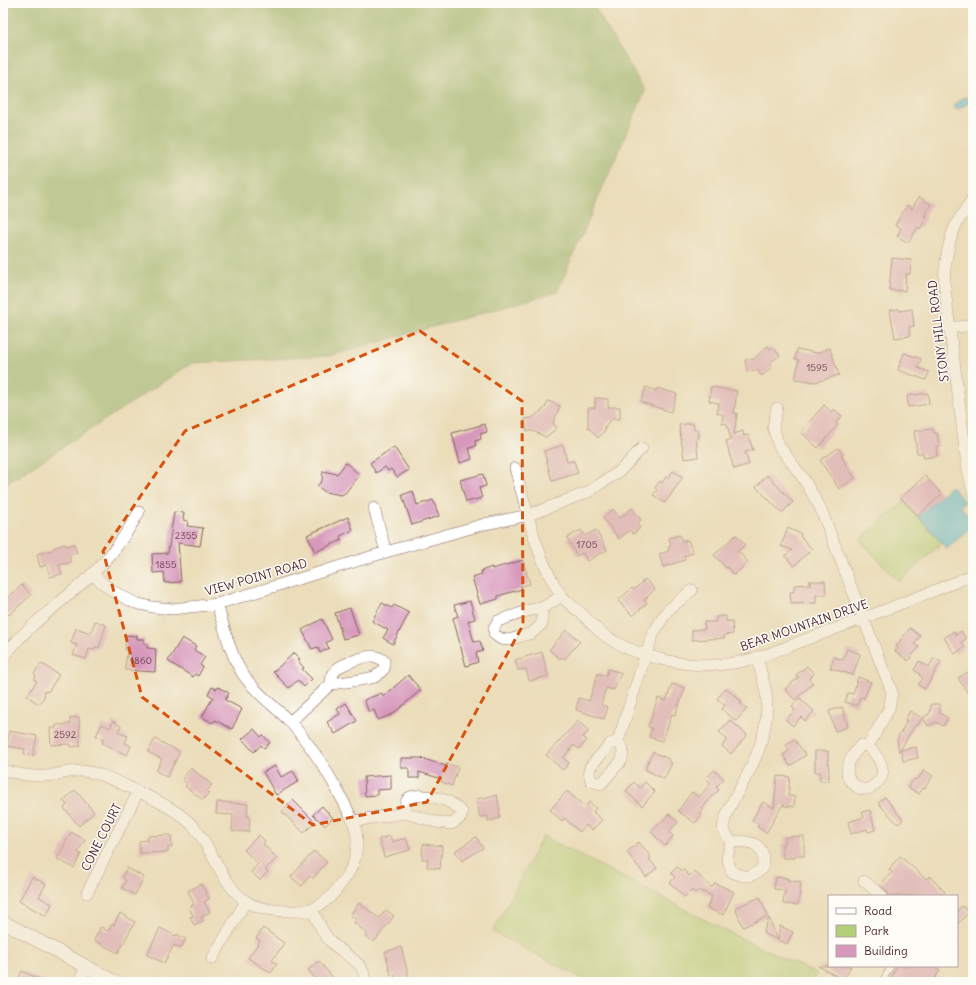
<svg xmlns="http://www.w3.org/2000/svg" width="976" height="985" font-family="Delius,sans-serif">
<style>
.green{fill:#b0cf77;stroke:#7d7751}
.forest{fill:#8cb268;stroke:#6b684a}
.water{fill:#58bad7;stroke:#516c81}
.building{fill:#d799bb}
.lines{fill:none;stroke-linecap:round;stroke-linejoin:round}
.service-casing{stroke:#82625d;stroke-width:7}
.minor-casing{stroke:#82625d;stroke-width:12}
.tertiary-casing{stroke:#82625d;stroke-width:14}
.service{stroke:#fff;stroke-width:5.5}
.minor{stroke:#fff;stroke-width:11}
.tertiary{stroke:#fff;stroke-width:13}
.marked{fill:none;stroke:#d8530f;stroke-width:3;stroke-dasharray:8 5;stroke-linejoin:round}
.labels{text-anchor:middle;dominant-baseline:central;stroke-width:3;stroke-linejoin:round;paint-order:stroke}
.number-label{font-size:10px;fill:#6d3e4f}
.street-label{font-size:12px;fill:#4a1f2b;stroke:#fdfcf7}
</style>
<rect width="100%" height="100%" fill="#fdfcf7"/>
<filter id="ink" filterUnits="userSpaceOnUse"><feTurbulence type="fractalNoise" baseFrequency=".025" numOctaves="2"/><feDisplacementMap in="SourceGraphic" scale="8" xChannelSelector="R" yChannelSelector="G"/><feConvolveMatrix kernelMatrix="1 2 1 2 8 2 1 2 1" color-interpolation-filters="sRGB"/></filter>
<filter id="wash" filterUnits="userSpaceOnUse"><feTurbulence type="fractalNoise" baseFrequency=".012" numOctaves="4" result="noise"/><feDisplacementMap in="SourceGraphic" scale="16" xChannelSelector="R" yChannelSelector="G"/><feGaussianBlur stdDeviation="0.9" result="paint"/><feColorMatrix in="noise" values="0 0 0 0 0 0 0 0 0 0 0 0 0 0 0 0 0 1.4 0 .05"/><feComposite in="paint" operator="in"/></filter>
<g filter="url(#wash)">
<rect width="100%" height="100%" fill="#ebddba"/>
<path class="green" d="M904,501L942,543L899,582L860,540Z
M543,836L726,931L817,974L813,982H590L493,932Z"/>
<path class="forest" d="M3,3H592L645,91L557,292L329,356L192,363L3,486Z"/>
<path class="water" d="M965,97L970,99L969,103L959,109H955L953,105L962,98Z
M951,486L965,502L960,506L973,521V525L947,549L918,516Z"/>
<g id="blocks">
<path class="building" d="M919,197L931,204L924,216L927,217L920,229L918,227L908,243L897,236L901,228L895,225L907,205L912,209Z
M892,258L911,260L910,274H906L905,291L889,290Z
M899,309L900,311L912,309L914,326L909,327L910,336L895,338L890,310Z
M767,346L770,349L772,347L780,355L769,364L772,367L762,376L757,370L747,372L745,360L754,359Z
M830,348L839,375L816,382L795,379L799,360L795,359L797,349L817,353Z
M904,353L921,359L918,368L929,372L926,380L898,370Z
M646,387L656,391L657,388L677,394L671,412L641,402Z
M711,387L737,391L734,413H737L734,434L743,431L744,436L748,435L753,450L745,452L749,464L734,469L726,441L731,440L727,424L722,423L723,414L717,413L719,403L709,401Z
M928,393L929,404L908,407L907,396Z
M595,398L608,399V407H620V419H612L604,427L606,429L598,438L588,427V408H595Z
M548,401L560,406L553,423L557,428L546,437L533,431H527L525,419L532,418L545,408Z
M824,405L831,412L834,409L842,416L836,423L838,425L818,448L801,432Z
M693,423L694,430H698L699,438L696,439L698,457L684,459L679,425Z
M485,424L487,432L480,434L481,439L475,441L476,446L469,448L472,459L460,463L452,433Z
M933,429L934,433H937L939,446H936L937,456L924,458L923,453H917L914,431Z
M563,445L567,462L574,461L578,473L552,481L544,451Z
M394,447L409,470L397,477L391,469L388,471L385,467L376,473L370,463Z
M838,448L843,455L841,456L855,478L839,489L820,460Z
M346,463L360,475L345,493L341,495L325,492L317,486L322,481L323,471L337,474Z
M673,471L683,477L665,503L653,495L657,490L655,488L660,481L662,483L666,477L668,478Z
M483,474L486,486L479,488L482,498L466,502L460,480Z
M767,475L793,502L782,513L756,487Z
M925,476L942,494L918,516L901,498Z
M413,491L417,505L433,500L439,516L412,525L402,495Z
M632,508L641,520L637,524L640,528L633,534L630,530L619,539L603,518L613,509L620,518Z
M174,512L184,513L183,520L188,521L187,526L203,528L200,546L178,543L181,582L165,583L164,572L153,573L152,554L168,553Z
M348,517L353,530L340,536L342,540L315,552L307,535Z
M788,528L801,534L800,536L812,549L794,566L785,556L792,550L781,546Z
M581,530L585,536L596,530L607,550L587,561L583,553L577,556L567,538Z
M680,535L682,542L688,540L693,553L684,556L685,560L663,567L659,554L669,551L668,547L671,546L669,538Z
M736,535L745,545L738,551L748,562L734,575L727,567L726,568L714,555Z
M65,544L66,546L74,544L77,553L69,555L71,562L59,565L62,574L50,577L47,565L40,567L37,554L53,550V548Z
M523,560L530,584L521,586L522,589L498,596V599L480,604L472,577L482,574L481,571L492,567V569Z
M645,579L655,589L644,600L647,603L633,616L618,601L632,588L634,590Z
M808,581H825L826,595H816V603L791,604L790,592H794V585L811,584Z
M22,585L31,595L9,615L3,609V602Z
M470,601L475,619L468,621L474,642L480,641L483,651L476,653L478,662L466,666L453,618L458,616L454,605Z
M382,603L392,608L394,605L409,613L393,644L383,638L388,630L372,621Z
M350,608L359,635L343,639L335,613Z
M726,616V621H732L733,634L724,635L725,638L692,640V630L705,629L704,622H716V617Z
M322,619L332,639L326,643L329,648L320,653L318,647L312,649L302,630Z
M95,621L106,625L99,648L95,647L94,650L89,649L86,659L73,655L77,645L71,643L76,628L91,633Z
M910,628L920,636L914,644L919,647L908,661L895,651L898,648L896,646Z
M566,630L580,641L565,659L562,657L560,659L549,650Z
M954,631L956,635L961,631L966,639L961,642L965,647L955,654L944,638Z
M126,635L137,636V639H144V644H147V648L156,649L155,672L125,670L127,650H125Z
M182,638L196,646L194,650L205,657L200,665L203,667L198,676L195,674L193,677L168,661Z
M847,649L860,654L853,675L830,668L834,657L843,660Z
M542,652L548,676L529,681L526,669L518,670L515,660Z
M294,653L300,659L298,661L304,668L302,669L312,679L304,687L298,680L289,688L273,672Z
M934,658L941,662L925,689L918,685L923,678L919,675L920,674L914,670L919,661L929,667Z
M41,663L59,675L48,692L45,691L44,697L39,704L27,696L37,681L34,680L36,676L34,674Z
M807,666L814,674L809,679L813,683L795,700L785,689L799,677L796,675Z
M608,669L621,673L614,690L606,688L601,705L608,707L604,719L576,710L579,698L589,701L598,673L606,676Z
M968,672L973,680V701L958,678Z
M408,675L421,690L393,714L378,720L374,710L369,712L364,700L382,693L383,697Z
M858,677L871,682L864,698L860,697L857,706L845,702L848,693L853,694Z
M672,684L685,688L675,715L672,714L663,741L649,737L652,728L648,727L658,698L666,701Z
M212,687L217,689L218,687L229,693L225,700L242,709L232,729L215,720L213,723L202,717L213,697L208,694Z
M726,688L742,702L740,703L747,709L736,721L722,709L725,705L717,699Z
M800,698L814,711L805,721L801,717L793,726L786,720L795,710L792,707Z
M346,703L357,721L335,734L327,722L340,714L337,709Z
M931,704H940V713L948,718L943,726L936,722L928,726L923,718L930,713Z
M842,707L848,727L835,731L829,711Z
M910,711L922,718L917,726L915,725L899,752L897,739L907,721L905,720Z
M79,717L80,746L71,747V744L51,745L50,728H56V725L70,724V718Z
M730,720L747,735L731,754L722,746L727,739L719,732Z
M113,721L121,726L118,732L128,736L125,743L131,746L127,755L102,743L104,740L96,736L102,724L110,728Z
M578,721L589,731L583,737L587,740L579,749L574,745L563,758L569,763L563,770L546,755Z
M254,729L261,737L263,735L270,743L264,748L261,745L254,752L242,739Z
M9,731L37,736L33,756L24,754L25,749L7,746Z
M155,739L180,752L167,777L156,771L162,759L148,752Z
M794,739L806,755L790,766L783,755L790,750L786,745Z
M916,747L918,758L903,761L901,750Z
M815,751H828L829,781H820V772H815Z
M653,752L669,759L668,761L672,763L664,779L646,770V766Z
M401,758H421L446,766L447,764L458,767L452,786L441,782L442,779L419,772V778H409V768H401Z
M275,766L281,777L293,771L299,781L276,795L263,772Z
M191,768L212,785L207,791L209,793L203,800L185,786L187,784L182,779Z
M714,770L724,779L716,787L719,790L712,796L699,813L701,815L695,823L678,811L692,792L699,797L711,783L706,779Z
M924,770L933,776L924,789L923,788L919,794L908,787L914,779L916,780L918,777L919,778Z
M391,775V789L377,790V795L365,796L364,777Z
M777,776L790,777L788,796L795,797L794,807L784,806V804L782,806L766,833L757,827L759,824L752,820L763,802L774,808Z
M634,782L640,788L645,782L655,792L642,806L626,791Z
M75,790L94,812L79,826L64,808L67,805L63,801Z
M567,791L585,807L589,802L596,808L593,812L602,820L592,830L586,825L580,832L564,818L562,821L550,810Z
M497,795L500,811L499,812L500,818L488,821V816L480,817L476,799Z
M885,797L903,820L898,824L878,803Z
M293,800L315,822L304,833L282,812Z
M217,802L248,804L247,816L250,817L249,832L232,831L233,815L216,814Z
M322,806L333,818L325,826L313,815Z
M870,810L875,830L868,832L867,829L851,834L848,822L864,817L862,812Z
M669,814L678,822L669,832L673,836L665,846L651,832L659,823L660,824Z
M71,832L85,840L78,852L81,854L74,868L57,859Z
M171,835L172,847H168V852L140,853L139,841L148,840V836Z
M259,835L265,841L263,844L277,858L265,870L268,872L260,880L251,872L258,864L244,850Z
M390,836L392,842L406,838L410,850L384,857L379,839Z
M804,836V856H795V858H783L782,844H785V837Z
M476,837L483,848L462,861L455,851Z
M639,842L651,857L649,859L657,868L646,877L627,852Z
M423,844L442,846L440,869L427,867L428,859H422Z
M314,851L327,862L313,878L310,876L302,886L291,877Z
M900,856L926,879L929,876L945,892L941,896H889L887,891L880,885L892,872L889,869Z
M677,867L682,871L683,869L689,876L694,871L712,888L715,883L734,892L723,915L707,908L712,896L698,890L695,893L692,890L685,897L670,883L675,877L671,873Z
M127,868L144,877L135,895L122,888L126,880L122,877Z
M32,877L46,884L39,897L52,904L46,916L19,901Z
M776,877L788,878L787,880L801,882L798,905L783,904L785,890L774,889Z
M201,884L209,899L204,902L210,912L201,917L203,921L194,925L190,917L193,916L189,907L194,904L188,891Z
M760,897L768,916L743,927L735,908Z
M359,903L379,918L386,910L394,916L374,942L365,936L367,933L354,923L357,920L350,915Z
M962,906L969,912L957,925V911Z
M120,913L135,922L118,953L94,940L101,927L108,931L112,924L114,925Z
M769,918L778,940L780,926L793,932L787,944L763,933Z
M160,928L176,936L177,934L186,939L181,948L174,945L164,963L147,955Z
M263,928L284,943L272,961L277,964L271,973L248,958L260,941L256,938Z
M401,947L409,977L396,981L394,974L391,975L385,952Z
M319,961L333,978L328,982H319L308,970Z
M818,966H851L844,980Z
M897,966H933L940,970L933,982H889Z
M22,971L45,982H17Z"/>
</g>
</g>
<g filter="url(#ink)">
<use href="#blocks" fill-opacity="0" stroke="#82625d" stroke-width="1"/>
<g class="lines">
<g class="service-casing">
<path id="service" d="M882,982L891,966"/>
</g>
<g class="minor-casing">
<path id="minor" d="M973,198C967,207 960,217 955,227C947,245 945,264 944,282L967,465L973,492
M950,328L973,325
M777,408L773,427L779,446L803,478L820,507L892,692L889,709L868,746C879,757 891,774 874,785C870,788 868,790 863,789C860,789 857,787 855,785C839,774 851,756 861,745L868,746
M515,468C527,509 536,559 561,595C566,602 574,607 581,613C588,620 595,628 603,634C635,658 688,668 726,664C755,661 783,648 810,638C865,618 919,597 973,575
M374,508L386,552
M92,574L112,591L135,603L152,607L172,609L217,604L386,552L485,524L529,515L588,492L620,471L642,448
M542,608V624L532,633L509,640L501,639L494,634V628L498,621L530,610L542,608L562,596
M3,659C13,642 28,630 42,617C59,603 75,590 91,575C111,557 126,535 139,512
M290,722L331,684L360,680L375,677L384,669V661C381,658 378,657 373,656C367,655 343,664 338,668C333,672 330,680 331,684
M618,741L623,749L622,760L601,784L591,781L589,772L590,767L610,744L618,741L646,654L654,632L667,611L692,590
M3,770C17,774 31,777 46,776C57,775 68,771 79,771C99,771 120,783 137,791C157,800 186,815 198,832C210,848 217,869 230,885C234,891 240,897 246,901C259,911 298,914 314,908C330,901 340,886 349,872C358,857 360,834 352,819C336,785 316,751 291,723C275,706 255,693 242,673C230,653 224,627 217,604
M353,821L405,813L436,822L452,824L461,817L462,812C458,809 454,805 449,802C441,798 412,791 407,800C405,803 405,809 405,813
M731,842C753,840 767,844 762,869C750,878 746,878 732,872L727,858L731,842L723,829C725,811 737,795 745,779C758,756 767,729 767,703C767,690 760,670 757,657
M864,881L882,896
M87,893L138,792
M312,908C317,920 322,932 330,941C341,954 368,962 364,982
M212,959L246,901
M78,982L87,967"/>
</g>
<g class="tertiary-casing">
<path id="tertiary" d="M3,922L115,982"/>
</g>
<use href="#service" class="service"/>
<use href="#minor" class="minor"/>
<use href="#tertiary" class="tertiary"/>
</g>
</g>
<path d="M0 0H976V985H0ZM420,331L522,401L523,625L427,802L313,825L142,697L103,551L185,431Z" fill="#ebddba" fill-opacity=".55" fill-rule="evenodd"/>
<path class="marked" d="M420,331L522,401L523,625L427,802L313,825L142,697L103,551L185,431Z"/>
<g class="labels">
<g class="number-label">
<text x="817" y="367">1595</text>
<text x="186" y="535">2355</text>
<text x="587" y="544">1705</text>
<text x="166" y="564">1855</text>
<text x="141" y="660">1860</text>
<text x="65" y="734">2592</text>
</g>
<g class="street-label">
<text transform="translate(938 331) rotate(-97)">STONY HILL ROAD</text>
<text transform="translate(256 577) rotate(-16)">VIEW POINT ROAD</text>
<text transform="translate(804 625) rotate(-19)">BEAR MOUNTAIN DRIVE</text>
<text transform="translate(101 837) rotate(-63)">CONE COURT</text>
</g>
</g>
<rect width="976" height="985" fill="none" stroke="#fdfcf7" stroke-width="16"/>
<rect x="828" y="895" width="130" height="72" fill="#fdfcf7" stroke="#b5a4a5"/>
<rect x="836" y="908" width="20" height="6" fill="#ffffff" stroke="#b5a4a5"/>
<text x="864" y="915" font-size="12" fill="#4a1f2b">Road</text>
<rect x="836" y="925" width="20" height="12" fill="#b0cf77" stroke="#b5a4a5"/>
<text x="864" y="935" font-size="12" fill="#4a1f2b">Park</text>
<rect x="836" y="945" width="20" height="12" fill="#d799bb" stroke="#b5a4a5"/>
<text x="864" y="955" font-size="12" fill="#4a1f2b">Building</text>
</svg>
